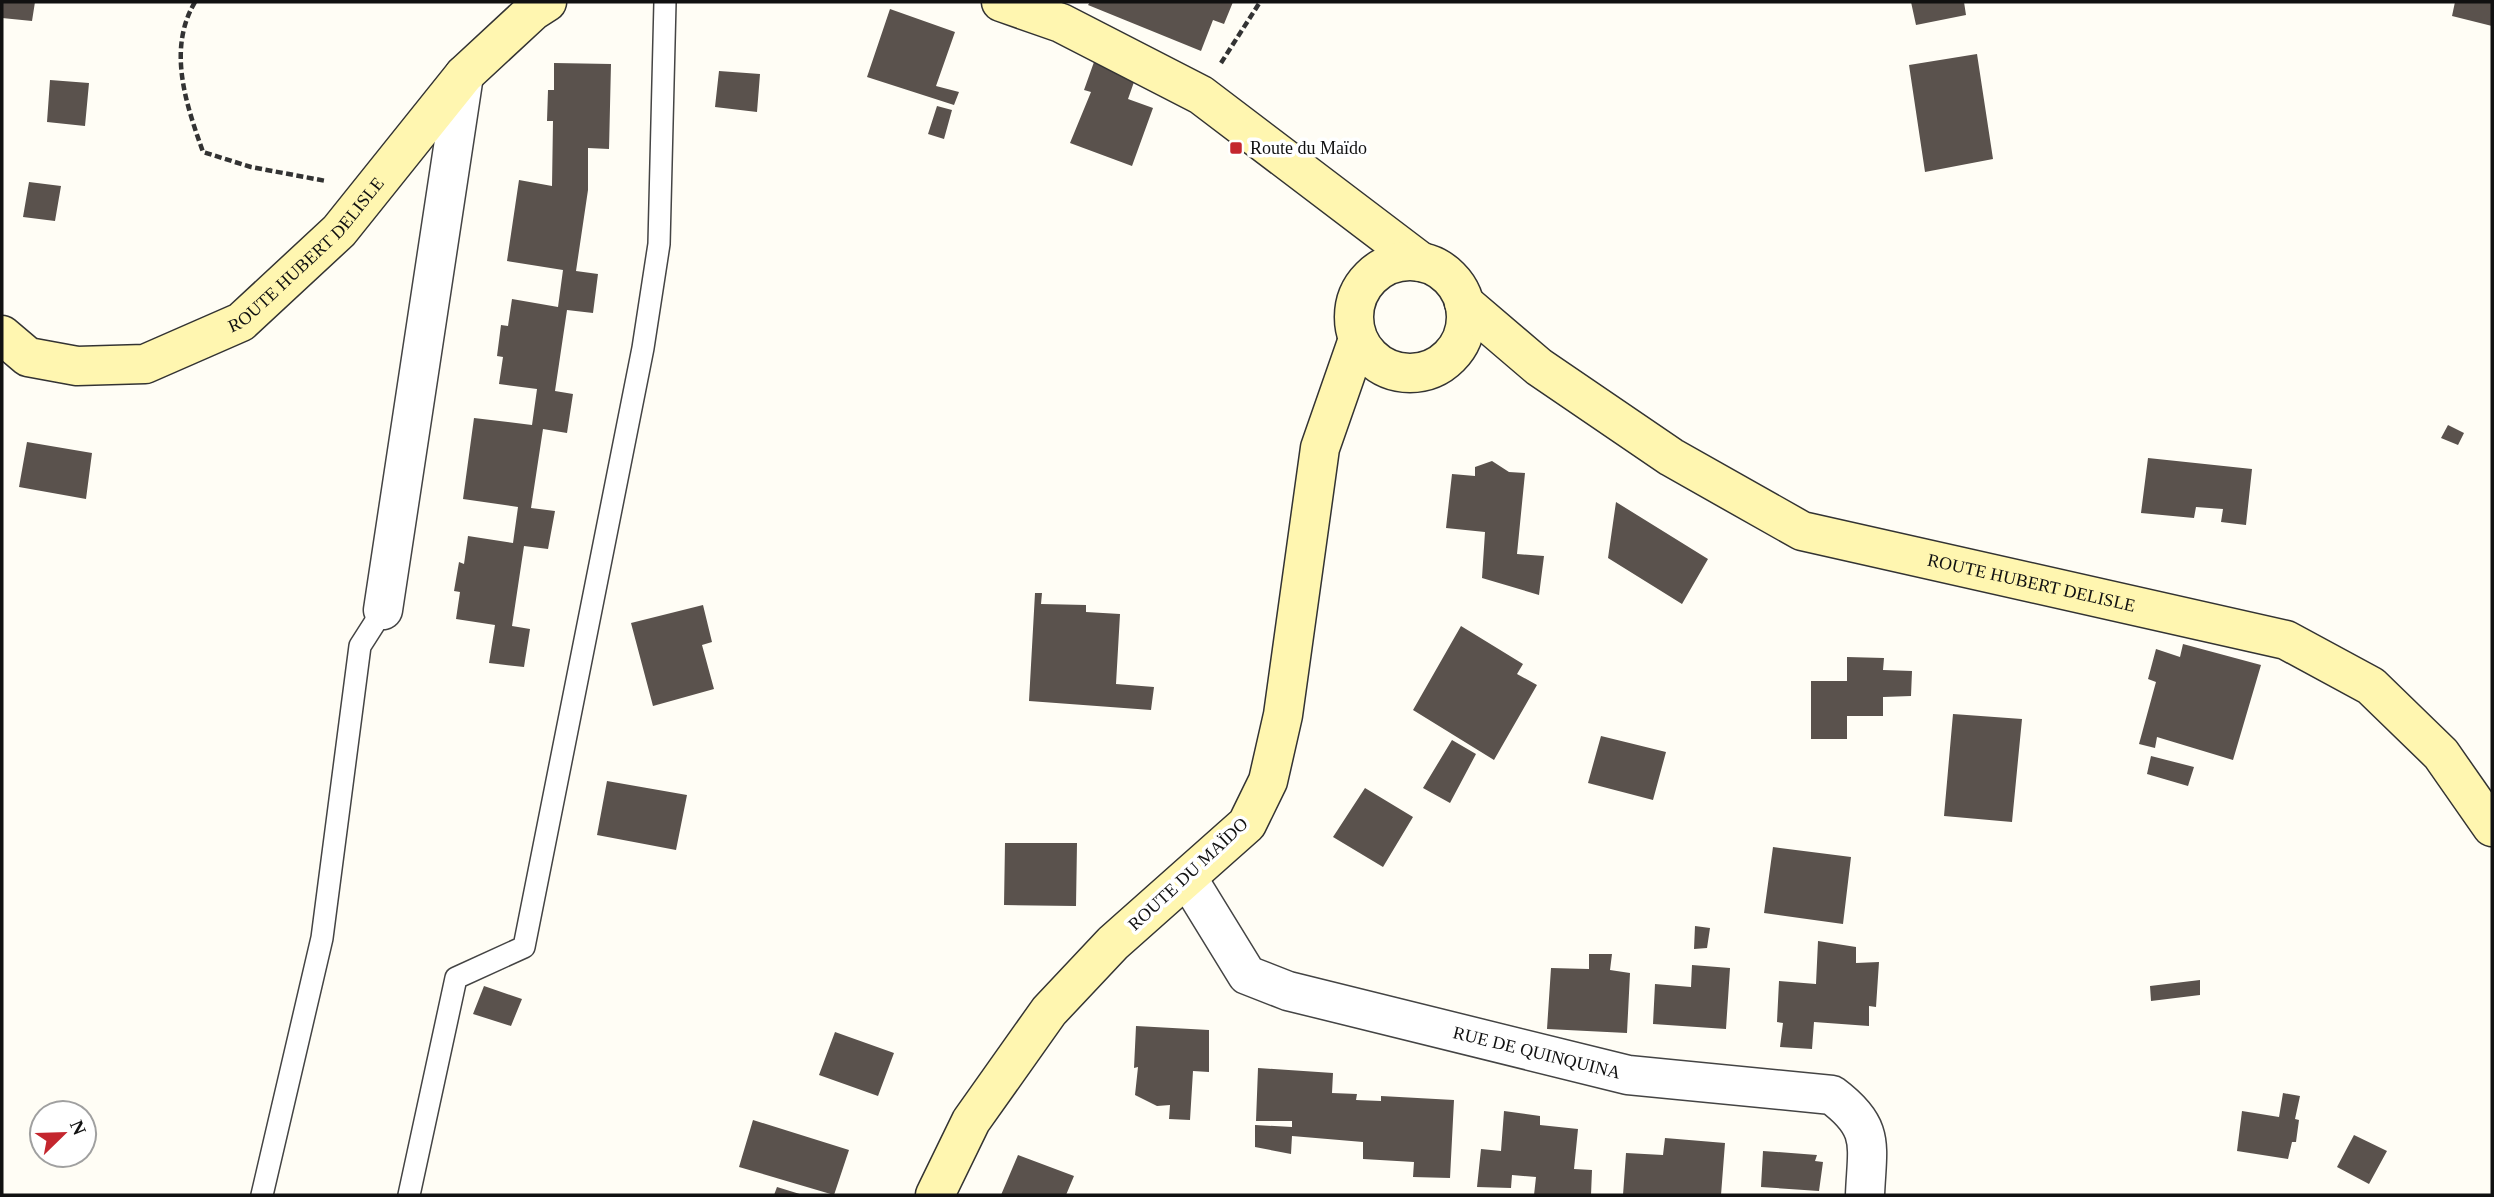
<svg xmlns="http://www.w3.org/2000/svg" width="2494" height="1197" font-family="'Times New Roman',serif">
<style>
.building{fill:#5a524d}
.lines{fill:none;stroke-linecap:round;stroke-linejoin:round}
.lane-casing{stroke:#444;stroke-width:24}
.street-casing{stroke:#444;stroke-width:41}
.secondary-casing{stroke:#333;stroke-width:41}
.path{stroke:#333;stroke-width:4.5;stroke-dasharray:7 3.5;stroke-linecap:butt}
.lane{stroke:#fff;stroke-width:21}
.street{stroke:#fff;stroke-width:38}
.secondary{stroke:#fff6b0;stroke-width:38}
.poi-dot{fill:#c4262e;stroke:#fff;stroke-width:2.5}
.labels{text-anchor:middle;dominant-baseline:central;stroke-width:7;stroke-linejoin:round;paint-order:stroke}
.poi-label{font-size:18px;fill:#111;stroke:#fff;text-anchor:start}
.street-label{font-size:18px;fill:#111;stroke:#fff}
</style>
<rect width="100%" height="100%" fill="#fffdf5"/>
<path class="building" d="M2,2H35L32,21L2,18Z
M1090,2H1233L1224,24L1213,20L1201,51L1088,5Z
M1911,2H1964L1966,15L1916,25Z
M2455,2H2492V26L2452,16Z
M890,9L955,32L936,86L959,92L954,105L867,77Z
M1977,54L1993,159L1925,172L1909,65Z
M1094,62L1115,68L1134,82L1128,99L1153,108L1132,166L1070,143L1091,92L1084,90Z
M554,63L611,64L609,149L588,148V190L576,271L598,274L593,313L567,310L555,391L573,394L567,433L543,429L531,508L555,511L548,549L524,546L512,626L530,629L524,667L489,663L495,625L456,619L460,592L454,591L459,562L464,564L468,536L513,543L518,507L463,499L474,418L532,425L537,389L499,384L503,357L497,356L501,325L508,326L512,299L558,307L563,270L507,261L519,180L552,186L553,121H547L548,90H554Z
M719,71L760,74L757,112L715,107Z
M50,80L89,83L85,126L47,122Z
M937,106L952,110L944,139L928,134Z
M29,182L61,186L55,221L23,217Z
M2448,425L2464,433L2458,445L2441,438Z
M27,442L92,453L86,499L19,487Z
M2148,458L2252,469L2246,525L2221,522L2223,509L2196,507L2194,518L2141,513Z
M1492,461L1509,472L1525,473L1517,554L1544,556L1539,595L1482,578L1485,532L1446,528L1452,474L1475,476V467Z
M1616,502L1708,559L1682,604L1608,558Z
M1035,593H1042L1041,604L1086,605V612L1120,614L1116,684L1154,687L1151,710L1029,701Z
M703,605L712,642L702,645L714,689L653,706L631,623Z
M1461,626L1523,664L1517,674L1537,685L1494,760L1413,710Z
M2183,644L2261,665L2233,760L2157,737L2155,748L2139,744L2156,682L2148,679L2156,649L2180,657Z
M1847,657L1884,658L1883,670L1912,671L1911,696L1883,697V716H1847V739H1811V681H1847Z
M1953,714L2022,719L2012,822L1944,816Z
M1601,736L1666,752L1653,800L1588,783Z
M1452,740L1476,754L1450,803L1423,788Z
M2151,756L2194,767L2188,786L2147,774Z
M607,781L687,795L676,850L597,835Z
M1365,788L1413,817L1383,867L1333,837Z
M1005,843H1077L1076,906L1004,905Z
M1773,847L1851,857L1843,924L1764,913Z
M1695,926L1710,928L1707,948L1694,949Z
M1818,941L1856,947V963L1879,962L1876,1007L1869,1006V1026L1814,1022L1812,1049L1780,1047L1783,1023L1777,1022L1779,981L1816,984Z
M1589,954H1612L1610,970L1630,973L1627,1033L1547,1029L1551,968L1589,969Z
M1692,965L1730,968L1726,1029L1653,1024L1655,984L1691,987Z
M2200,980V995L2151,1001L2150,986Z
M484,986L522,999L511,1026L473,1014Z
M1136,1026L1209,1030V1072L1193,1071L1190,1120L1169,1119L1170,1105L1157,1106L1135,1095L1138,1067L1134,1068Z
M835,1032L894,1053L878,1096L819,1075Z
M1258,1068L1333,1073L1332,1093L1357,1094L1356,1100L1381,1101V1096L1454,1100L1450,1178L1413,1177L1414,1162L1363,1159V1142L1292,1136L1291,1154L1255,1147V1125L1292,1127V1121H1256Z
M2283,1093L2300,1096L2295,1119L2299,1120L2296,1142H2292L2288,1159L2237,1151L2242,1111L2279,1117Z
M1504,1111L1540,1116V1125L1578,1129L1574,1169L1592,1170L1591,1195H1534L1536,1177L1512,1175L1511,1188L1477,1187L1481,1149L1501,1151Z
M753,1120L849,1150L834,1195L739,1167Z
M2354,1135L2387,1151L2369,1184L2337,1167Z
M1665,1138L1725,1143L1721,1195H1623L1626,1153L1663,1155Z
M1763,1151L1817,1155L1815,1161L1823,1162L1819,1191L1761,1187Z
M1018,1155L1074,1176L1066,1195H1001Z
M777,1187L803,1195H774Z"/>
<g class="lines">
<g class="lane-casing">
<path id="lane" d="M262,1195L322,938L360,646L383,610
M409,1195L456,978L524,947L643,348L659,244L665,2"/>
</g>
<g class="street-casing">
<g id="street">
<path d="M383,610L464,75"/>
<path id="s1" d="M1188,879L1247,975L1288,991L1628,1075L1832,1095C1876,1128 1867,1145 1865,1195"/>
</g>
</g>
<g class="secondary-casing">
<g id="secondary">
<path d="M1001,2L1061,23L1201,95L1421,262"/>
<circle cx="1410" cy="317" r="56"/>
<path id="s2" d="M1464,303L1539,367L1671,457L1802,531L2286,640L2371,686L2441,754L2492,827"/>
<path id="s3" d="M2,335L28,357L77,366L145,364L241,322L339,231L464,75L533,11L547,2"/>
<path d="M935,1195L971,1121L1049,1011L1113,943L1247,824L1268,781L1283,715L1320,448L1358,339"/>
</g>
</g>
<path class="path" d="M195,2C167,49 186,104 203,152L251,167L326,181
M1221,63L1260,2"/>
<use href="#lane" class="lane"/>
<use href="#street" class="street"/>
<use href="#secondary" class="secondary"/>
</g>
<rect class="poi-dot" x="1229" y="141" width="14" height="14" rx="3.5"/>
<g class="labels">
<g class="poi-label">
<text x="1250" y="148">Route du Maïdo</text>
</g>
<g class="street-label">
<text stroke="none"><textPath href="#s3" startOffset="350">ROUTE HUBERT DELISLE</textPath></text>
<text stroke="none"><textPath href="#s2" startOffset="644">ROUTE HUBERT DELISLE</textPath></text>
<text transform="translate(1188 874) rotate(-43)">ROUTE DU MAÏDO</text>
<text stroke="none"><textPath href="#s1" startOffset="413">RUE DE QUINQUINA</textPath></text>
</g>
</g>
<rect width="2494" height="1197" fill="none" stroke="#111111" stroke-width="7"/>
<g transform="translate(63 1134) rotate(67)"><circle r="33" fill="#ffffff" stroke="#a0a0a0" stroke-width="2"/>
<path d="M0-5L12 26L0 18L-12 26Z" fill="#c4262e"/>
<text y="-10" font-size="19" font-weight="bold" text-anchor="middle" fill="#111111">N</text>
</g>
</svg>
